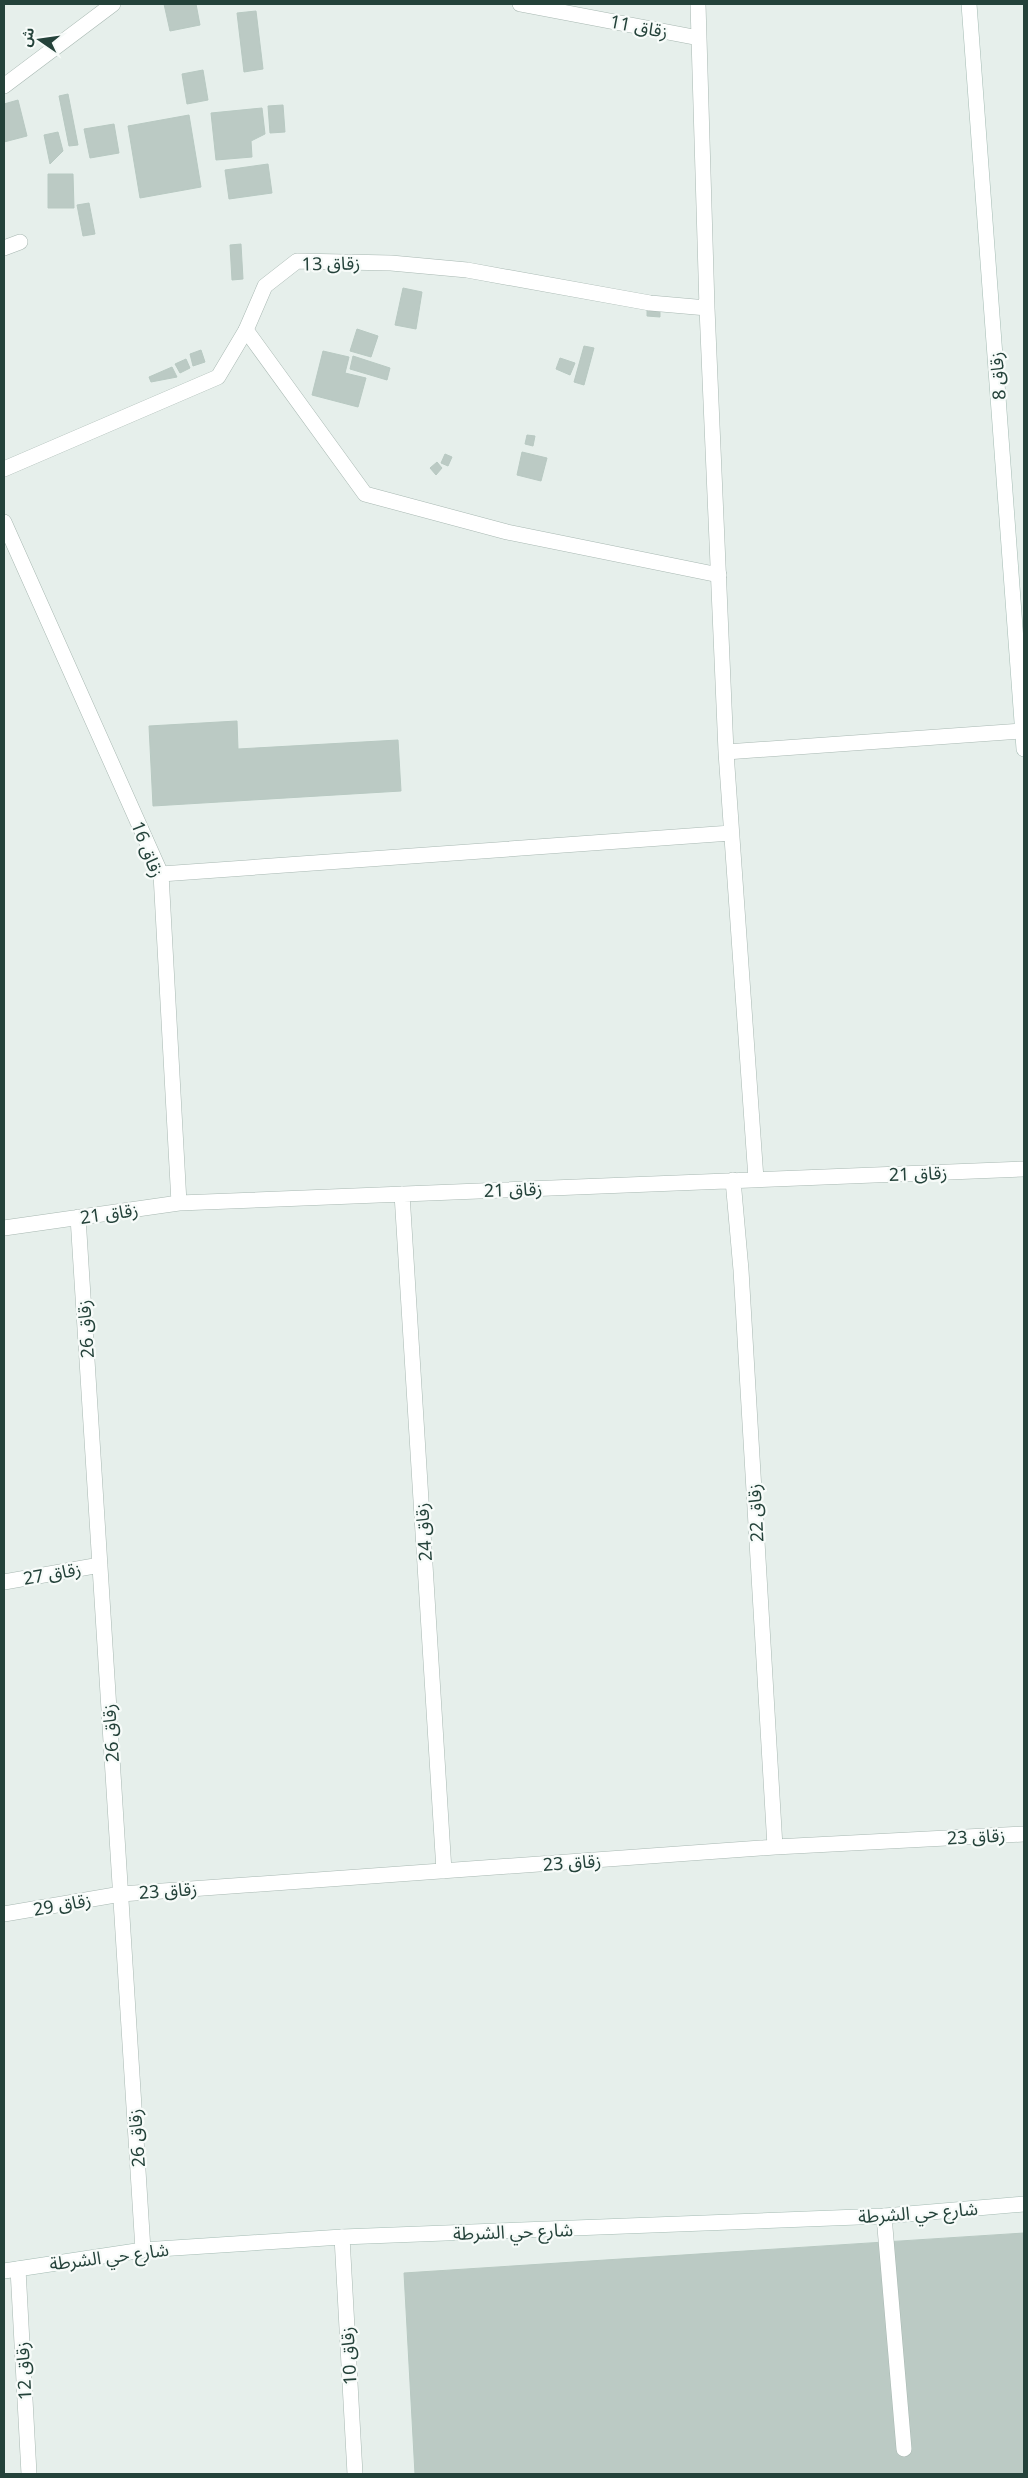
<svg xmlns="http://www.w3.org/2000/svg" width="1028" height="2478" font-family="'Noto Sans','Noto Sans Arabic',sans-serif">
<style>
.building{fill:#bbcac4;stroke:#b8c9c2}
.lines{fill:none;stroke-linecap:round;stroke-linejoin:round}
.lane-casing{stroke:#a8b8b2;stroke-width:16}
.street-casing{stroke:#a8b8b2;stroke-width:16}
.secondary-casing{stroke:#a4bbb3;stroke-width:16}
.lane{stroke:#fff;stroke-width:15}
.street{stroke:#fff;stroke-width:15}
.secondary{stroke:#fff;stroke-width:15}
.labels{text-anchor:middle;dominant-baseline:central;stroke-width:4.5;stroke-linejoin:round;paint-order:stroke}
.street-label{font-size:18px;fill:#24423a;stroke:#f7fbf9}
</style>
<rect width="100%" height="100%" fill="#e6efeb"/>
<path class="building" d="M164,4H196L200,25L170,31Z
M256,11L263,69L244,72L237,13Z
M203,70L208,100L187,104L182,74Z
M68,94L78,145L69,146L59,96Z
M18,100L27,136L4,142V104Z
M283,105L285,132L270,133L268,106Z
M262,108L265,134L251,141L252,157L216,160L211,113Z
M189,115L201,187L140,198L128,126Z
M114,124L119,153L90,158L84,129Z
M58,132L63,151L50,164L44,135Z
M268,164L272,193L229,199L225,170Z
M48,174H73L74,208H48Z
M89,203L95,234L83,236L77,205Z
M241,244L243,279L232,280L230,245Z
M403,288L422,292L416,329L395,325Z
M647,307H660V317L647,316Z
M357,329L378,336L371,357L350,351Z
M584,346L594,348L584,385L574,382Z
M201,350L205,362L193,366L190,354Z
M323,351L349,357L345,373L366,378L358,407L312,395Z
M353,356L390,368L387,380L350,369Z
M560,358L575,363L570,375L556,369Z
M186,359L190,368L180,373L175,364Z
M172,367L177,377L151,382L149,377Z
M527,435L535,436L533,446L525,444Z
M522,452L547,458L541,481L517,475Z
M445,454L452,457L448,466L441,463Z
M437,462L442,468L436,475L430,468Z
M237,721L238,749L398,740L401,791L153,806L149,726Z
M1024,2233V2474H415L404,2273Z"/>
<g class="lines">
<g class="lane-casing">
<path id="lane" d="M4,248L20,242
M246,330L365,494L507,532L719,575
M884,2216L904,2449"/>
</g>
<g class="street-casing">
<path id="street" d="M520,4L699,38
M698,4L707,308L726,752L756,1179
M4,86L113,4
M4,469L218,377L246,330L265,286L297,261L391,263L467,270L650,303L707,308
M4,522L161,874L179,1203
M726,752L1023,731
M161,874L731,833
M733,1180L741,1270L775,1847
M402,1194L444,1871
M78,1217L143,2250
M4,1228L179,1203L1024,1169
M4,1582L100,1565
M4,1914L121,1894L775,1847L1024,1834
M342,2237L355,2474
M18,2269L29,2474"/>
</g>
<g class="secondary-casing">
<path id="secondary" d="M969,4L1024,749
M4,2271L143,2250L342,2237L884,2216L1024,2204"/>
</g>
<use href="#lane" class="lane"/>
<use href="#street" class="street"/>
<use href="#secondary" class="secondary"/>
</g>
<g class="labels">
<g class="street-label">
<text transform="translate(639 26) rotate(11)">زقاق 11</text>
<text transform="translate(331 263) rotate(-1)">زقاق 13</text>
<text transform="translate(997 376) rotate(-94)">زقاق 8</text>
<text transform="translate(148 849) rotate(69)">زقاق 16</text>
<text transform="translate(918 1173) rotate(-2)">زقاق 21</text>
<text transform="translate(513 1189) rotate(-2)">زقاق 21</text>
<text transform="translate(109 1213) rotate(-8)">زقاق 21</text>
<text transform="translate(85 1329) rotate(-94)">زقاق 26</text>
<text transform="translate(755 1513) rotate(-93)">زقاق 22</text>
<text transform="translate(423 1532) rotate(-94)">زقاق 24</text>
<text transform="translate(52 1573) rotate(-10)">زقاق 27</text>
<text transform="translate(110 1733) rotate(-94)">زقاق 26</text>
<text transform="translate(976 1836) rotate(-3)">زقاق 23</text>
<text transform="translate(572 1862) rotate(-4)">زقاق 23</text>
<text transform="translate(168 1890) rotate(-4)">زقاق 23</text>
<text transform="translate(62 1904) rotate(-10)">زقاق 29</text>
<text transform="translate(136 2138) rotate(-94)">زقاق 26</text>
<text transform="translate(918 2212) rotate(-4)">شارع حي الشرطة</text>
<text transform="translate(513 2231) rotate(-2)">شارع حي الشرطة</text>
<text transform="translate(109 2256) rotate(-7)">شارع حي الشرطة</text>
<text transform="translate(348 2356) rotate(-93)">زقاق 10</text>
<text transform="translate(23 2371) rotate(-93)">زقاق 12</text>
</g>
</g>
<rect width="1028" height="2478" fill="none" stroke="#24423a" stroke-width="10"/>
<g transform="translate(40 40) rotate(283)" stroke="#f7fbf9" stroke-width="4" paint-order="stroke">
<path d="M0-4L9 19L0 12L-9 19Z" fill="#24423a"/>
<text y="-8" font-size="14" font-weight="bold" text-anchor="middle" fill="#24423a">ش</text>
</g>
</svg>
